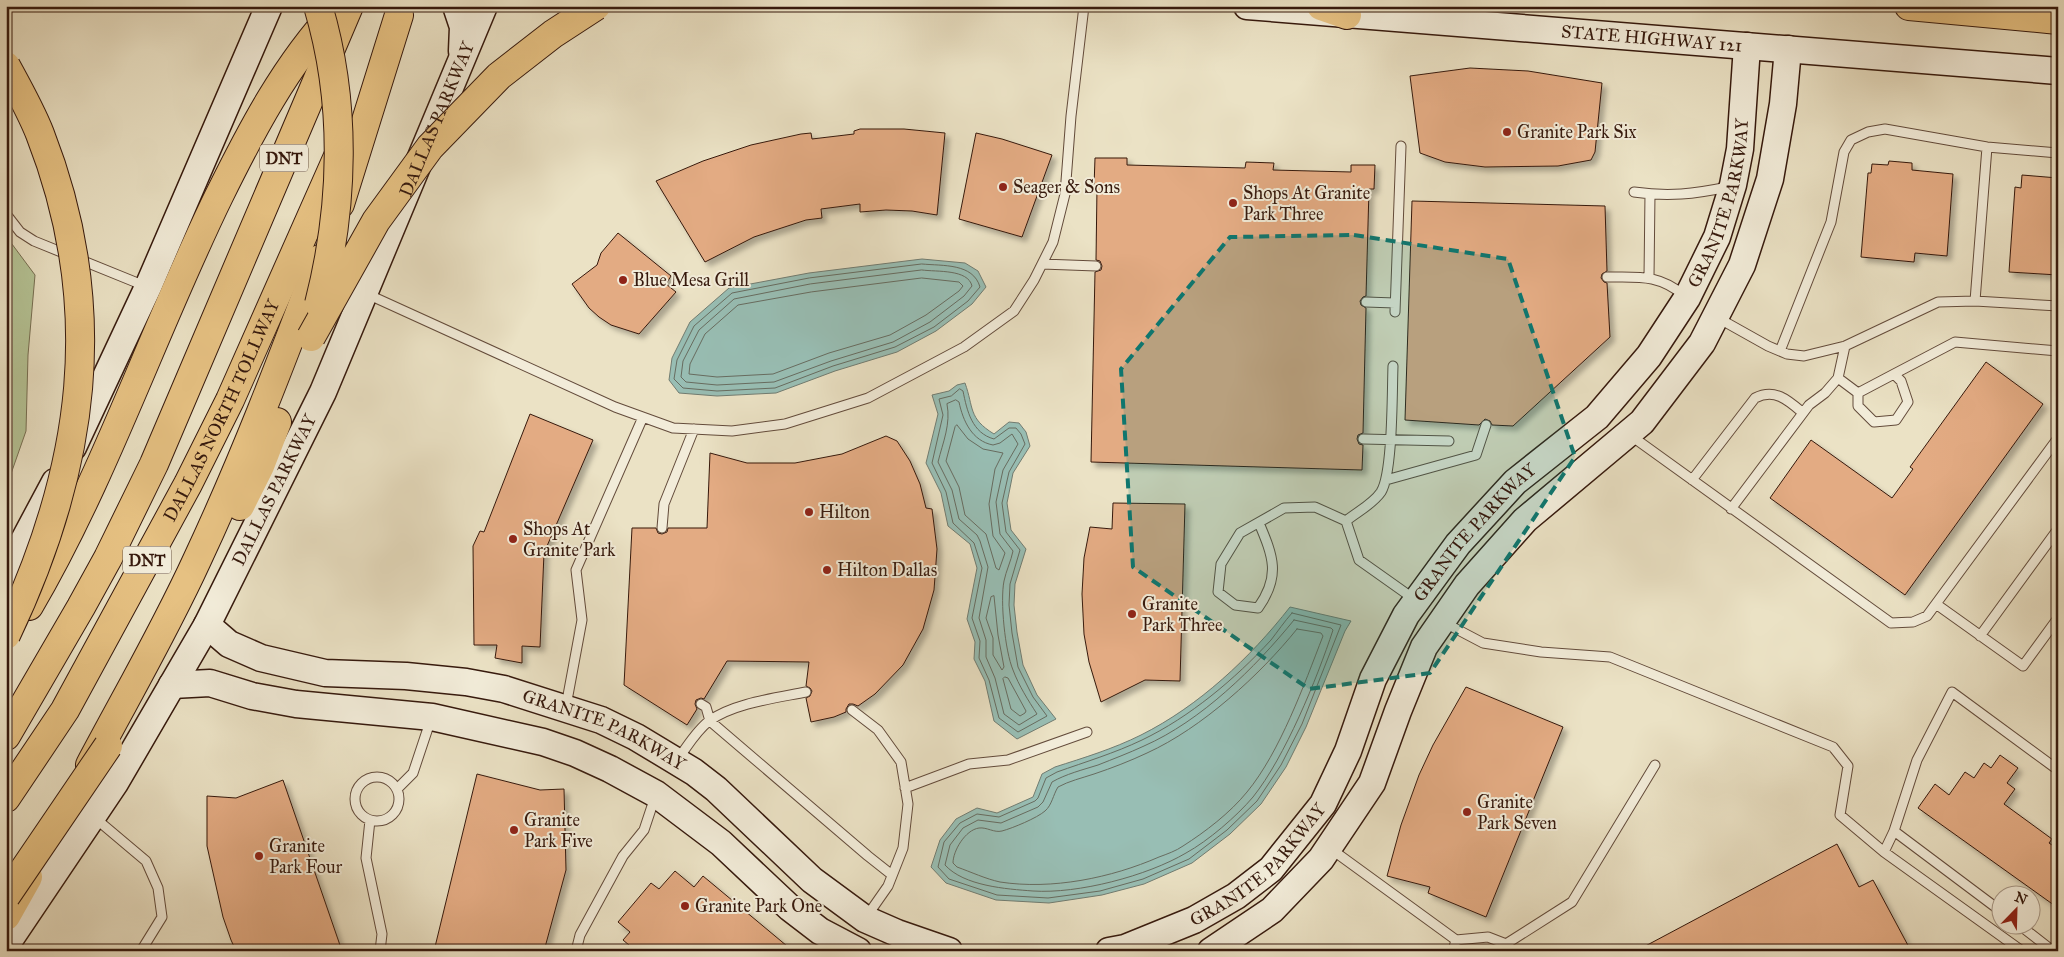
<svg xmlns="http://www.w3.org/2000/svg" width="2064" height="957" font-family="'IM FELL Great Primer',serif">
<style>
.green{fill:#b5c496;stroke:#766e52}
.water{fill:#98beb4;stroke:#717c71}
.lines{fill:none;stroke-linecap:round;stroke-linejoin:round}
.shore{stroke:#676c60;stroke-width:1}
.building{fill:#e3ab83;stroke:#36190d;filter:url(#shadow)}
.lane-casing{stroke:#634b3b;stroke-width:11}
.secondary-casing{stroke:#36190d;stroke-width:29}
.highway-casing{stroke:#36190d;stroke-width:30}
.lane{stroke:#f2ecd9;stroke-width:9}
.secondary{stroke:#f2ecd9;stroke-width:26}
.highway{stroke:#e6c182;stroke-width:28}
.highway-bridge-casing{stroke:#36190d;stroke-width:30;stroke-linecap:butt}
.highway-bridge{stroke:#e6c182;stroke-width:28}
.marked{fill:#0f766e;fill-opacity:0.2;stroke:#0f766e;stroke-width:4;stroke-dasharray:10 6;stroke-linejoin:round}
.poi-dot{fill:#8f2418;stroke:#f2ecd9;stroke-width:2}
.labels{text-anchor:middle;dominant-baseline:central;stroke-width:4;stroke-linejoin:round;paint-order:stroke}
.shield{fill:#f2ecd9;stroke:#6e584a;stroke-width:1}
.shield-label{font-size:16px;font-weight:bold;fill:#36190d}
.street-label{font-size:18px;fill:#36190d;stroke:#f2ecd9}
.poi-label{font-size:18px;fill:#36190d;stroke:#f2ecd9;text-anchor:start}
</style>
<defs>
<filter id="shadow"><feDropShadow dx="4.5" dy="4.5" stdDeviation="2.5" flood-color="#0004"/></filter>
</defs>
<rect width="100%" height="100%" fill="#ebe2c5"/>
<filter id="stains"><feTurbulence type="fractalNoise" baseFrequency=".004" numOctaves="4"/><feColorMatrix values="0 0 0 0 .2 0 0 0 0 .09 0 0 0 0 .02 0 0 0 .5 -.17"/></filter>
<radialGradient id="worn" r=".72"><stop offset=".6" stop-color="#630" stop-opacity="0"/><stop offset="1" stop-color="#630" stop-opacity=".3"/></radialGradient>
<path class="green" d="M6,236L35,275L28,355L26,431L6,488Z"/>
<path class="water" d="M922,259L965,263L978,271L986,287L972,304L936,331L897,352L835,371L776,393L717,396L679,393L669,380L672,358L690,322L729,288L809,273Z
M965,383C974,408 968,418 994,434L1009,422L1019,423L1026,432L1030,446L1013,473L1007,503L1011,530L1026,549L1015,584L1014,605L1017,632L1023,665L1037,695L1056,719L1017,739L994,721L985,681L974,659L975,642L967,619L977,568L970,544L948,526L941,493L926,463L938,414L932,395L949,391L957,385Z
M1290,607L1351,621L1345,631L1306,727L1286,767L1261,804L1230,834L1192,863L1144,884L1102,895L1049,903L996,900L946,883L931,867L940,840L956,819L977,808L997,813L1033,797L1042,774L1055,767C1083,758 1113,749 1141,735C1199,706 1250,658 1290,607Z"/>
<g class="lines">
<path class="shore" d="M922,264C943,266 973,263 980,287L968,301L934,327L895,347L833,366L775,388L717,391L683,388L674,379L677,360L694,326L732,293L809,278Z
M922,270C937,272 968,269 972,286L964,296L930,322L893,342L831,361L774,382L717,385L686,382L681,377L683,361L699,330L734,299L810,284Z
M922,278L959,282L963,286L959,291L926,315L890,335L829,353L773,374L717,377L689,374L690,364L705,334L738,305L811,292Z
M960,389L963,391C967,411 972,433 994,439L1009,428H1016L1021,434L1025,444L1009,472L1002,503L1006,532L1020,550L1010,584L1009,605L1012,633L1018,667L1033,697L1047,716L1018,732L999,718L989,680L979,658L980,641L972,618L982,568L974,543L953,523L946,492L932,463L943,415L939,399L951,396Z
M956,400L959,402C963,421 972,441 993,445L1000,443L1012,434L1018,444L1003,470L996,502L1000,534L1013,551C1011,561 1006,571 1004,581C1000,601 1005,651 1013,670C1019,686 1028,700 1037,714L1019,725L1004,714L995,678L986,657V640L979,618L988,567L980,541L977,535L959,519L952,490L938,462C943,442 951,424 947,404Z
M957,425L968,439L983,449L1003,453L995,469L989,504L993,536L1005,553L999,570L996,568L986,534L965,515L959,487L946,461L955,427Z
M994,596L998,635L1004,667L1002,670L993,655V638L986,618L991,597Z
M1292,613L1341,625L1302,724L1281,765L1257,801L1227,830L1189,859L1143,879L1100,891L1048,898L997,895L949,879L938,867L944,842L960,823L977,814L999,817L1035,801L1038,798L1046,778L1057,772C1085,762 1115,753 1142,740C1190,717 1235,679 1271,640C1278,631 1284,622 1292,613Z
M1294,620L1331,628L1333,630C1317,679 1285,757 1253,797C1237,816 1208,841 1186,853C1147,876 1078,894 1033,891C1006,889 964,886 945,865L950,845L963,828L978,820L1001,823L1038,807L1043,802L1052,782C1066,774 1082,770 1098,765C1113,759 1129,753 1144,746C1201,721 1255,668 1294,620Z
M1297,629L1321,633L1323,636C1304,685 1280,752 1247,792C1230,813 1205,832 1183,846C1176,851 1167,854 1159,857C1111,878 1052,890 1000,882C986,879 971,872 957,867L953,863C953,851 965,830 979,828C987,827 994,833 1002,831C1013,828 1037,818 1045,811C1052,805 1053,795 1058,787C1069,781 1082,778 1094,774C1112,768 1130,761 1147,753C1202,728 1260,675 1297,629Z
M1005,677L1008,678L1026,711L1025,713L1020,716L1011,709L1003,679Z"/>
</g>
<path class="building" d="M1470,68L1528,71L1602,83L1595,152L1591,160L1558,166L1485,167L1445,162L1420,153L1410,76Z
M860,129H904L945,133L937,215L912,211L886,210L860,212V204L821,209L822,218L806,220L754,237L705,262L656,181L703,161L751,145L801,134L811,133L812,139L854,134V131Z
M976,133L1002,139L1052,155L1022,237L959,219Z
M1095,158H1127V165L1245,168L1246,162L1274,163L1273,170L1351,172V165H1375L1374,189H1369L1366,296L1363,297L1360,301L1361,305L1366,308L1363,433L1358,435L1357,439L1359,444L1363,445L1362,470L1091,462L1095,272L1101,270L1102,266L1100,261L1096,260L1097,187H1094Z
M1889,161L1912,163V170L1953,174L1947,256L1915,253L1914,262L1861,257L1868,173H1871L1872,164L1888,165Z
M2022,175L2058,178V275L2009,272L2015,187L2021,188Z
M1412,201L1605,206L1607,271L1602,274L1601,278L1604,282L1607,283L1610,337L1513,426L1492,425L1490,421L1485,419L1479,425L1405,420Z
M618,233L671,276L666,284L676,292L639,334L611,325L599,317L589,308L572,284L597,265L601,253Z
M1986,362L2043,404L1905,595L1770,498L1811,440L1892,498L1913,469L1910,467Z
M530,414L593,440L544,553L540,647L522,646V663L495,658L497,645H474L473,546L480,531L484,532Z
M886,436L897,441L910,461L920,484L926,508L932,509L937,549L934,590L923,629L903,665L875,694L858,706L853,704H849L846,709V712L834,717L811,722L806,698L810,696L812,691L810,688L806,686L809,662L727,661L704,699L701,698L696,700L695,704L697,709L687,725L624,685L632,528H656L658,533L662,534L667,532L668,528H707L710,453L747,463H795L842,454Z
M1113,503L1185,504L1180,681L1145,680L1101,702L1089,662L1084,634L1082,594L1084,558L1090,527L1112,529Z
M1466,687L1563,727L1486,917L1428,893L1430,887L1387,876L1401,825L1419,775L1433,745Z
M2000,755L2018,768L2007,783L2015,789L2004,804L2052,839L2049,843L2058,849V908L1918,808L1935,784L1949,795L1965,772L1974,778L1984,763L1991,768Z
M477,774L540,790L564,789L566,870L544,951H434Z
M283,780L342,951H236L231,940L223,917L207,846V796L236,798Z
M1837,844L1859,887L1873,880L1911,951H1636Z
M675,871L694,887L703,876L793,951H636L623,940L630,932L618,922L651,883L659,889Z"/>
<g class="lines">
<g class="lane-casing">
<path id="lane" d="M1634,192C1669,197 1694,194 1728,187
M6,214L20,232L34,241L145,286
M1042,264L1096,266
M1607,277C1639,277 1659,274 1685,296
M1649,277L1650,194
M367,294L615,407L673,428L732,431L785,424L868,398L964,347L1014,311L1034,280L1053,242L1065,194L1071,116L1084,6
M1975,301L1987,147
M1366,302L1395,303
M1395,312L1401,146
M1718,318L1768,346L1787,354L1804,356L1845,346L1938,302L1975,301L2058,306
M1780,351L1831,222L1844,152L1851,140L1868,132L1885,129L1987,147L2058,153
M1393,366C1392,391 1393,473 1381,492C1373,504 1357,512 1346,521L1359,560L1414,599
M1894,374L1955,342L2058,351
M1894,374L1901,381L1908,402L1896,420L1874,422L1858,406V393Z
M1838,378L1858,393
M1630,435L1891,623L1913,622L1927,616L2058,438
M1363,439L1449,441
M1386,480L1476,455L1486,425
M1692,480L1755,398C1775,388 1788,400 1803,413
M1731,509L1809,405L1825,393L1838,378L1845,346
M1259,523C1273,556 1281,576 1258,608L1235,605L1218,592L1221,564L1240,533L1284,508L1315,507L1346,521
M662,528L664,504L694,429
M1936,604L2023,666L2058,618
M1445,623L1483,643L1541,652L1610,657L1833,747L1848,766L1840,815L1884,852L2022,951
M1980,636L2058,529
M701,704L706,707L710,721L868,856L892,875
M566,706L582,620L576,570L643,417
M852,710L878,730L901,762L908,804L903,848L888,886L867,916
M677,760C687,747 696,731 709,721C734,703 776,698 806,692
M355 799a22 22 0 1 1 44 0a22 22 0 1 1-44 0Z
M905,788L969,764L1008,760L1087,732
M397,789L413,773L431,719
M95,818L146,861L158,888L162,917L141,951
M370,820L366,858L382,934L380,951
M1894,831L2002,912
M1331,849L1456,940L1488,937L1506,944L1507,951
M1884,852L1894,831L1917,760L1952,692L2058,770
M2018,924L2053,951
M1506,944L1572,902L1655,765
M576,951L580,935L623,856L644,830L655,797
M1453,951L1456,940"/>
</g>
<g class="secondary-casing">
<g id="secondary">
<path d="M456,6L463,27L462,51"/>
<path id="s1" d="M1247,6L2058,71"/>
<path d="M73,447L148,287L269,6"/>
<path d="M6,574L55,482"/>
<path id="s2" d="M207,625L229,644L261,658L325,673L406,676L466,682L504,689L601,720L636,737L694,772L716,789L812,880L865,919L897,933L949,951"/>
<path d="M172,685L210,683L252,696L296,704L432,717L543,742L575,753L610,769L656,794L721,843L790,908L820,931L858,951"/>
<path id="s3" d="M6,945L115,783L207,625L323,392L484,6"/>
<path id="s4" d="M1109,951L1125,948L1194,920L1236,896L1271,869L1323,804L1348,751L1373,679L1406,615L1458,544L1515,482L1597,417L1649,356L1687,298L1717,237L1733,185L1740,149L1747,46"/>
<path d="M1211,951L1272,910L1321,859L1372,783L1398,711L1424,647L1467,585L1525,520L1642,422L1702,343L1742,265L1770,179L1783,104L1788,49"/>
</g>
</g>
<g class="highway-casing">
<g id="highway">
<path d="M1321,6L1347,15"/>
<path d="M1909,6L2058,20"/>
<path d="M340,204L399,15"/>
<path d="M240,506L260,466L277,422"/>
<path d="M29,606C105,476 153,331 219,196C251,131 286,64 336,11"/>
<path d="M6,736L81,607L108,558L154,464L349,6"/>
<path d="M90,765C126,697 165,630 197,560C243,462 282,360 320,259"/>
<path id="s5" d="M6,798L65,710L188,484L230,400L339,154"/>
<path d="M6,916L28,877"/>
</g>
</g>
<use href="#lane" class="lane"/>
<use href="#secondary" class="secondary"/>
<use href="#highway" class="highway"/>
<g class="highway-bridge-casing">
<path id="highway-bridge" d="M318,6C347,103 344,206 319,304
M6,66C18,88 31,111 40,134C108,308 85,469 6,635
M311,337L376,221L430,147L499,76L553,34L596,6
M6,896L108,746"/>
</g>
<use href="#highway-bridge" class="highway-bridge"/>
</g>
<path class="marked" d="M1354,235L1508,259L1575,457L1430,673L1309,689L1133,567L1121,369L1230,237Z"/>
<g class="poi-dot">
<circle cx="1507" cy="132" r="5"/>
<circle cx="1003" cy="187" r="5"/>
<circle cx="1233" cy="203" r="5"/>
<circle cx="623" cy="280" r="5"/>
<circle cx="809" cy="512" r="5"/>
<circle cx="513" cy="539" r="5"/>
<circle cx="827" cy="570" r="5"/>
<circle cx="1132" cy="614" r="5"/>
<circle cx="1467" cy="812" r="5"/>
<circle cx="514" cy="830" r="5"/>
<circle cx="259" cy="856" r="5"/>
<circle cx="685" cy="906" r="5"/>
</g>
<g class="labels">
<g class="shield">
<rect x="260" y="144.5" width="48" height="27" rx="4"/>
<rect x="123" y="546.5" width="48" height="27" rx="4"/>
</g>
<g class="shield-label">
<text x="284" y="158">DNT</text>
<text x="147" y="560">DNT</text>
</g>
<g class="street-label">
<text stroke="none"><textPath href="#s1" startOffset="406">STATE HIGHWAY 121</textPath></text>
<text stroke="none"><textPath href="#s3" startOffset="934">DALLAS PARKWAY</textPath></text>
<text stroke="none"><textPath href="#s4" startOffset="1001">GRANITE PARKWAY</textPath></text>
<text stroke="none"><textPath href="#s5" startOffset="444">DALLAS NORTH TOLLWAY</textPath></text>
<text stroke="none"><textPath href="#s3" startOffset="529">DALLAS PARKWAY</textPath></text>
<text stroke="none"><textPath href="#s4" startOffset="581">GRANITE PARKWAY</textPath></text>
<text stroke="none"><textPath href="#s2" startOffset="418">GRANITE PARKWAY</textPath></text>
<text stroke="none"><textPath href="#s4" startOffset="176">GRANITE PARKWAY</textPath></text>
</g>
<g class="poi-label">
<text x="1517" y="132">Granite Park Six</text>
<text x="1013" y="187">Seager &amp; Sons</text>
<text x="1243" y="193">Shops At Granite<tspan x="1243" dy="21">Park Three</tspan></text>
<text x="633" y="280">Blue Mesa Grill</text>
<text x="819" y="512">Hilton</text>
<text x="523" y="529">Shops At<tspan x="523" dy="21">Granite Park</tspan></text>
<text x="837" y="570">Hilton Dallas</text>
<text x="1142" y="604">Granite<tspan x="1142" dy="21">Park Three</tspan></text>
<text x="1477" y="802">Granite<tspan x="1477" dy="21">Park Seven</tspan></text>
<text x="524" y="820">Granite<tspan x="524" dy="21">Park Five</tspan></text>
<text x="269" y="846">Granite<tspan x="269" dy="21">Park Four</tspan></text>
<text x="695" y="906">Granite Park One</text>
</g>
</g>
<rect width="2064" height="957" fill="none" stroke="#ebe2c5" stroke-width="25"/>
<rect x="8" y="8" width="2049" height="942" fill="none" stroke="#36190d" stroke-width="2.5"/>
<rect x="12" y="12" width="2039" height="932" fill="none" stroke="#36190d"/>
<g transform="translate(2016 910) rotate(23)"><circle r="24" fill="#f2ecd9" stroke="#a79887"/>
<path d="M0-4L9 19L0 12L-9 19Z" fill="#8f2418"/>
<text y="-8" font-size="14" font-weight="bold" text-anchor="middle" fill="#36190d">N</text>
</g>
<rect width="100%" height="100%" filter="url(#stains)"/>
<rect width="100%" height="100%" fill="url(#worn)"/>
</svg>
